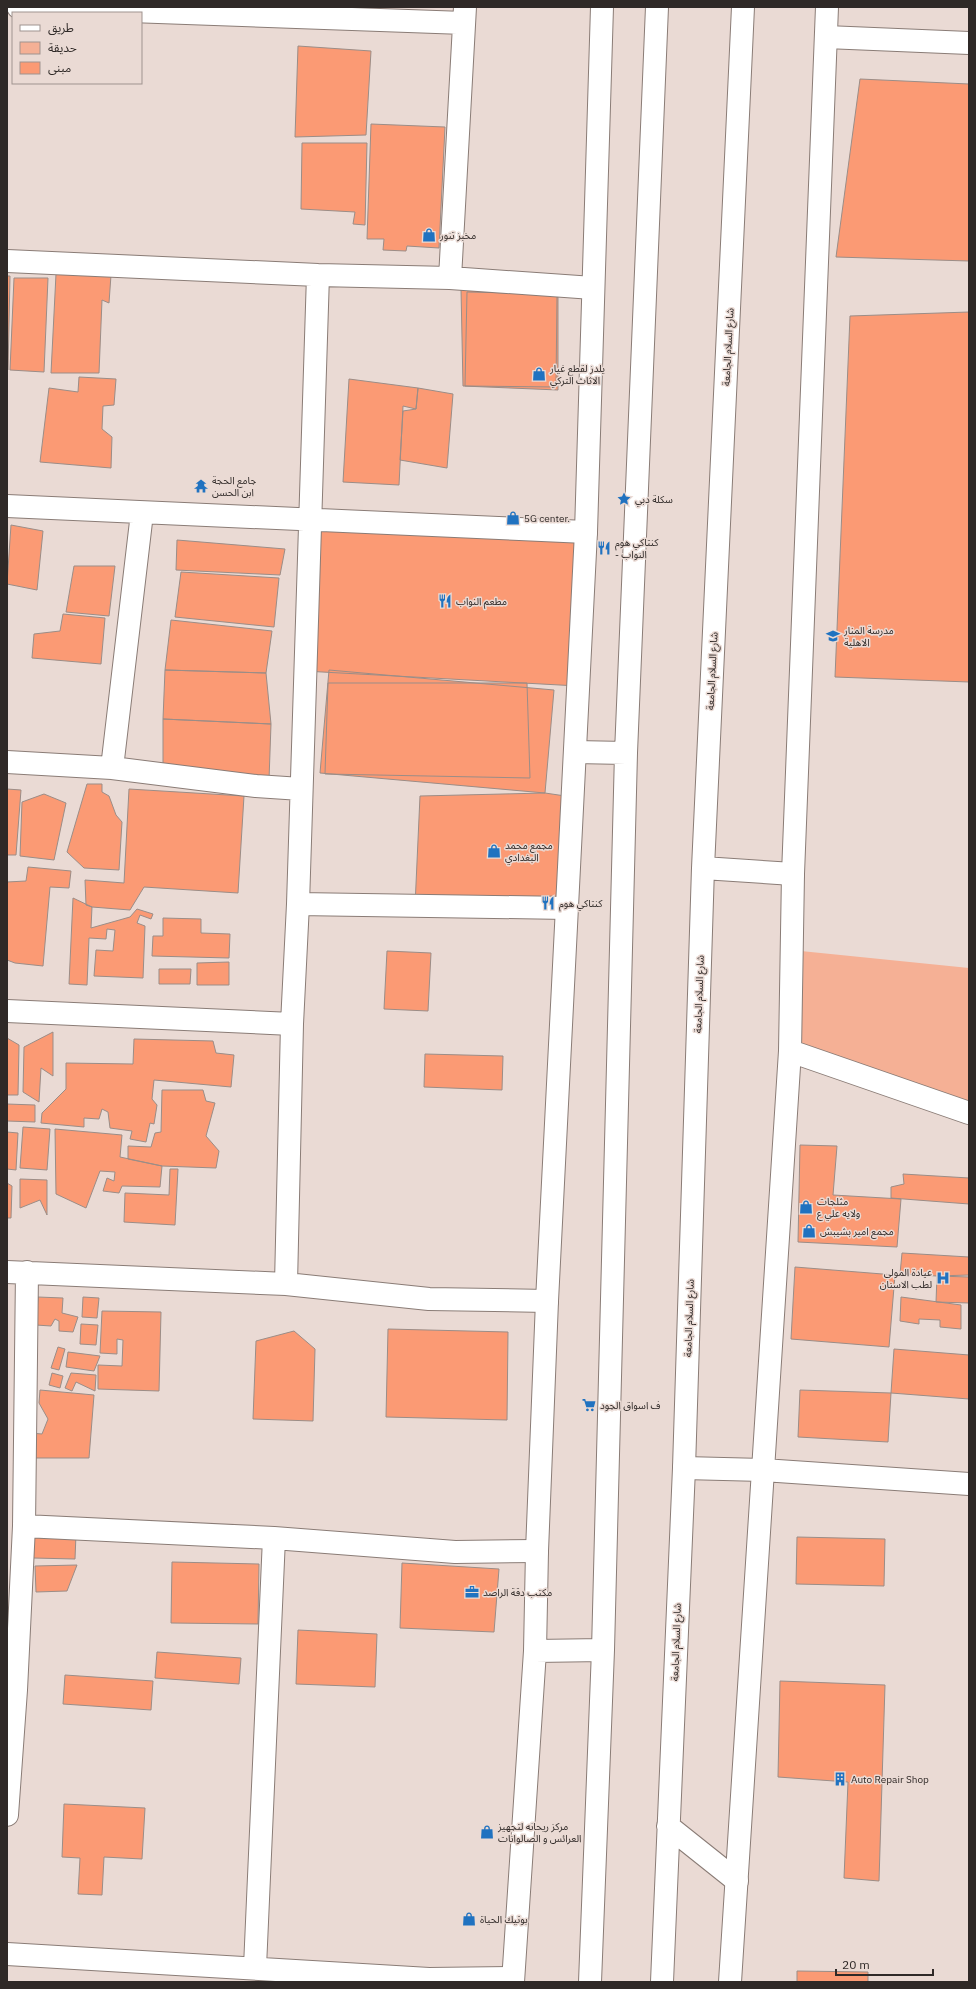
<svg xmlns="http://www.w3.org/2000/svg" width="976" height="1989" font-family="'IBM Plex Sans','Noto Sans Arabic',sans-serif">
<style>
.green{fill:#f5b095}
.building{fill:#fb9a74;stroke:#9b8d87}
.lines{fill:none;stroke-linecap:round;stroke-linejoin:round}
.street-casing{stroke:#8a7c76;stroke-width:24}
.secondary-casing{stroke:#8a7c76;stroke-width:24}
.street{stroke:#fff;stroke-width:22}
.secondary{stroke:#fff;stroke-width:22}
.labels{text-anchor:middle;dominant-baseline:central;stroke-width:3;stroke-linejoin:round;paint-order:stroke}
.poi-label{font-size:10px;fill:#2f2927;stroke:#eadad4;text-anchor:start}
.street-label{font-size:10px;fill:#2f2927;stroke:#eadad4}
</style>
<rect width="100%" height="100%" fill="#eadad4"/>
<path class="green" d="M791,950L969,968V1113L790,1051Z"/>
<path class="building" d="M298,46L371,51L366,135L295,137Z
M860,79L969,84V261L836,257Z
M371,124L445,127L439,248L407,246L406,251L383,250L384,239H367Z
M302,143H367L365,225L353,224L355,212L301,209Z
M56,274L111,275L109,303L102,300L99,373H51Z
M7,276H10L8,370H7Z
M14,278H48L44,372L10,370Z
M461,289L558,293V390L463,386Z
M467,292L557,294L556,387L465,386Z
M969,312V682L835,677L850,316Z
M79,377L116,379L114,405L103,406L102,429L112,437L111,468L40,462L49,388L78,392Z
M349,379L418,388L416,409L403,406L399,485L343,482Z
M418,388L453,394L447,468L400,460L403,411L416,409Z
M310,520L586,532L578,686L304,671Z
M11,525L43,531L37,590L7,584Z
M177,540L285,549L280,575L176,570Z
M74,566H115L109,616L66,612Z
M181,572L279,578L274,627L175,617Z
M63,614L105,618L101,664L32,658L34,634L60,631Z
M171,620L272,631L266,673L165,670Z
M165,670L266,673L271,724L163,719Z
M329,670L554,690L545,793L320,773Z
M328,683H527L530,778L325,774Z
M163,719L271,724L269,780L163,768Z
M87,784H102V792L109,796L116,815L122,822L119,870L84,868L67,852Z
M7,789L21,790L16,855H7Z
M129,789L244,796L238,893L144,887L130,910L92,907L86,905L85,880L124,883Z
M545,793L572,797L567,908L415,906L420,796Z
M44,794L66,803L54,860L20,856L22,802Z
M28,867L71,871L69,888L50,887L43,966L15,963L7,960V882L26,881Z
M73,898L92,907L91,928L130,917L137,909L153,914L151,919L140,915L137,923L145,926L143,978L94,976L96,950L113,951L115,930L107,929L106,939L89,938L87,985L69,984Z
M163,918L201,919V933L230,934L229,958L152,956L153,936H163Z
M387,951L431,953L428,1011L384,1009Z
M229,962V985H197V963Z
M159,969H191L190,984H159Z
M53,1032V1076L41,1068L39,1102L23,1092L24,1047Z
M7,1038L19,1045L18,1095H7Z
M134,1039L213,1041L216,1053L234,1055L231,1087L154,1080L152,1099L157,1105L154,1124L150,1123L146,1142L130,1139L132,1131L110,1128L108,1112L102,1109L99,1119L84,1118V1127L41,1123L42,1113L66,1089V1063L133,1064Z
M425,1054L503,1056L502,1090L424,1087Z
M162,1090H203L206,1101L215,1103L206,1136L219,1151L216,1168L162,1166L128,1159V1146L151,1147L155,1133L161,1132Z
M7,1104L35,1105V1122L7,1121Z
M23,1127L50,1129L47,1170L20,1168Z
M55,1129L122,1135L120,1157L162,1166L160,1187L122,1186L119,1193L103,1191L107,1178L114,1181L115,1172L100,1171L86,1208L56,1194Z
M7,1132L18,1133L16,1170L7,1169Z
M800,1145L837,1146L833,1195L901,1199L897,1247L798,1242Z
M170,1169H178L175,1225L124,1222L125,1193L169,1195Z
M903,1174L969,1178V1204L891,1198V1187L904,1184Z
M20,1179L47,1180V1215L40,1200L20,1208Z
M7,1183L12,1186L11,1218H7Z
M902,1253L969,1257V1275L937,1276L900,1274Z
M795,1267L895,1275L889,1347L791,1339Z
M937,1276L969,1277V1303L936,1302Z
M38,1297L63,1298L62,1313L78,1317L73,1332L59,1331V1321L55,1319L51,1326L36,1325Z
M83,1297L99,1298L97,1318L82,1317Z
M901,1297L961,1305V1329L940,1327V1320L919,1319V1324L900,1321Z
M102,1311L161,1312L159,1391L98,1389V1365L122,1366L123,1340L117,1339V1354L100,1353Z
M81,1324L98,1325L96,1345L80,1344Z
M388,1329L508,1332L507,1420L386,1417Z
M294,1331L315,1349L313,1421L253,1419L256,1341Z
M58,1347L65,1349L59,1370L51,1368Z
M894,1349L969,1355V1399L891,1393Z
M68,1352L100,1356L94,1371L66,1367Z
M52,1373L63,1376L60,1388L49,1385Z
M71,1373L96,1375L95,1391L76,1382L72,1391L65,1388Z
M40,1390L94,1395L89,1458H34L30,1433L42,1434L48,1419L39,1403Z
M800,1390L891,1393L888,1442L798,1437Z
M33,1532L76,1534L75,1559L33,1558Z
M797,1537L885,1539L884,1586L796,1584Z
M172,1562L259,1564L258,1624L171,1623Z
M402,1563L499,1569L494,1632L400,1628Z
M77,1565L67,1591L36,1592L35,1566Z
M298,1630L377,1634L375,1687L296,1684Z
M157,1652L241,1658L239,1684L155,1678Z
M65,1675L153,1681L151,1710L63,1704Z
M780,1681L885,1685L879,1881L844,1878L848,1782L778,1777Z
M64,1804L145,1808L142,1859L104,1857L102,1895L78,1894L80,1858L62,1857Z
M797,1971L868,1972V1982H797Z"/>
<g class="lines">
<g class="street-casing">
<path id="street" d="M18,7L464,23
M826,37L969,43
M7,261L318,275L450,278L593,288
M450,278L465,7
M7,506L586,532
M7,762L112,768L256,786L301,789
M112,768L142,513
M298,904L567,908
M7,1011L292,1024
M790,1051L969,1113
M7,1272L286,1284L429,1299L547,1301
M286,1284L292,1024L298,904L318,275
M684,1468L763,1470L969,1484
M24,1526L274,1538L455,1552L537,1551
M7,1815L16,1690L24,1526L27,1272
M7,1954L429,1979L513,1978
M255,1967L274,1538
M730,1982L790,1051L793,874L827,7"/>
</g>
<g class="secondary-casing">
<path id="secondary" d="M575,752L626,753
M703,868L793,874
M535,1651L603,1650
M668,1826L737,1881
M513,1982L535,1651L537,1551L547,1301L586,532L602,7
M590,1982L603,1650L626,753L657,7
M662,1982L684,1468L703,868L743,7"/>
</g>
<use href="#street" class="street"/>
<use href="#secondary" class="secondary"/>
</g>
<defs>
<g id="shop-bare" transform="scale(1.08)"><path d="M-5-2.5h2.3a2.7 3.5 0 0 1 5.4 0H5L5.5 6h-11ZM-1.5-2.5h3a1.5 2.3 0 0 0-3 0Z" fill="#2072c0" stroke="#eadad4" stroke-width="2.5" paint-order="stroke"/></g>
<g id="temple-bare" transform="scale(1.08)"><path d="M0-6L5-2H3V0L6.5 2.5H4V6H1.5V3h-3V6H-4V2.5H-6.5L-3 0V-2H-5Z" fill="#2072c0" stroke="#eadad4" stroke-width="2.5" paint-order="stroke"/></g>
<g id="sight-bare" transform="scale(1.08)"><path d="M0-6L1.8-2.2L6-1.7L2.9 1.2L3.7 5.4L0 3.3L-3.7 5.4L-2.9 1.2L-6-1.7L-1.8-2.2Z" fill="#2072c0" stroke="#eadad4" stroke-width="2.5" paint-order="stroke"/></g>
<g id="restaurant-bare" transform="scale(1.08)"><path d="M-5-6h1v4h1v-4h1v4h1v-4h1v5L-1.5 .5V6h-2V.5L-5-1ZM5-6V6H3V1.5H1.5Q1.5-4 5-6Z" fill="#2072c0" stroke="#eadad4" stroke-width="2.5" paint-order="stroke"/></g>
<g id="school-bare" transform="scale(1.08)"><path d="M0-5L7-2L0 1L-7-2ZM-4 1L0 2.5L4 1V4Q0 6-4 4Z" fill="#2072c0" stroke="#eadad4" stroke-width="2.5" paint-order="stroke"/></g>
<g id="hospital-bare" transform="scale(1.08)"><path d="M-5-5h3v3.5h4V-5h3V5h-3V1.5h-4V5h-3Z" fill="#2072c0" stroke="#eadad4" stroke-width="2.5" paint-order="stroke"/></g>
<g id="supermarket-bare" transform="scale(1.08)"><path d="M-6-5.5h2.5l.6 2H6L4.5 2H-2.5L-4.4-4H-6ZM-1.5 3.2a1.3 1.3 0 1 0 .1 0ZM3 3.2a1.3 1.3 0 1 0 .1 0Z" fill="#2072c0" stroke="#eadad4" stroke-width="2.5" paint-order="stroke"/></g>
<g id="office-bare" transform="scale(1.08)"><path d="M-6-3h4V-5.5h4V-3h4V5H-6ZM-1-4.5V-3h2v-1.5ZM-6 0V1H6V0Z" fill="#2072c0" stroke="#eadad4" stroke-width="2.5" paint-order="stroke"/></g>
<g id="building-bare" transform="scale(1.08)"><path d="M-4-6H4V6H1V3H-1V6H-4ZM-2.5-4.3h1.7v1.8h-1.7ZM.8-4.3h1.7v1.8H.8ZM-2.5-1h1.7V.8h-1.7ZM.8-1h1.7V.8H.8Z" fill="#2072c0" stroke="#eadad4" stroke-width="2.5" paint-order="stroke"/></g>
</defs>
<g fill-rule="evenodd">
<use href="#shop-bare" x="429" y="235"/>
<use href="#shop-bare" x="539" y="374"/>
<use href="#temple-bare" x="201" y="486"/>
<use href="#sight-bare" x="624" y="499"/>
<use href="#shop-bare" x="513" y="518"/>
<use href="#restaurant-bare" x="604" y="548"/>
<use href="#restaurant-bare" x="445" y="601"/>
<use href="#school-bare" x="833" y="636"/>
<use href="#shop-bare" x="494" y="851"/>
<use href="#restaurant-bare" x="548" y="903"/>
<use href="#shop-bare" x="806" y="1207"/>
<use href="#shop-bare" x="809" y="1231"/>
<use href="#hospital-bare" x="943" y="1278"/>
<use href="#supermarket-bare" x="589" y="1405"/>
<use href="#office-bare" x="472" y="1592"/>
<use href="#building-bare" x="840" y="1779"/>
<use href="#shop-bare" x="487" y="1832"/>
<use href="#shop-bare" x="469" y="1919"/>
</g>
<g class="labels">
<g class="poi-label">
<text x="440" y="235">مخبز تنور</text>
<text x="550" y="368">يلدز لقطع غيار<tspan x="550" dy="12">الاثاث التركي</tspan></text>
<text x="212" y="480">جامع الحجة<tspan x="212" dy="12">ابن الحسن</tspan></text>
<text x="635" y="499">سكلة دبي</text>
<text x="524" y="518">5G center.</text>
<text x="615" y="542">كنتاكي هوم<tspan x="615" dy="12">- النواب</tspan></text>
<text x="456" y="601">مطعم النواب</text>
<text x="844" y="630">مدرسة المنار<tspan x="844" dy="12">الاهلية</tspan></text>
<text x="505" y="845">مجمع محمد<tspan x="505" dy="12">البغدادي</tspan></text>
<text x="559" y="903">كنتاكي هوم</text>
<text x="817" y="1201">مثلجات<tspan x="817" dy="12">ولايه علي ع</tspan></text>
<text x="820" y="1231">مجمع امير بشيبش</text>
<text x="932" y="1272" text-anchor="end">عيادة المولى<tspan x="932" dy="12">لطب الاسنان</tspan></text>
<text x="600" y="1405">ف اسواق الجود</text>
<text x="483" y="1592">مكتب دقة الراصد</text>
<text x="851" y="1779">Auto Repair Shop</text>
<text x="498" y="1826">مركز ريحانه لتجهيز<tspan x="498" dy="12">العرائس و الصالوانات</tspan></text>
<text x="480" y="1919">بوتيك الحياة</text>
</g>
<g class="street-label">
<text transform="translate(728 347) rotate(-87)">شارع السلام الجامعة</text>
<text transform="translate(712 671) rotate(-87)">شارع السلام الجامعة</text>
<text transform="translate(699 994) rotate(-88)">شارع السلام الجامعة</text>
<text transform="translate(689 1318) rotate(-88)">شارع السلام الجامعة</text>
<text transform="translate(676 1642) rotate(-88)">شارع السلام الجامعة</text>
</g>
</g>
<rect width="976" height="1989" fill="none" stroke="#2f2927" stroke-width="16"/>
<rect x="12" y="12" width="130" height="72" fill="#eadad4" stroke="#9f938f"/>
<rect x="20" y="25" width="20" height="6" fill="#ffffff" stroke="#9f938f"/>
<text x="48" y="32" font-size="12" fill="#2f2927">طريق</text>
<rect x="20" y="42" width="20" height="12" fill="#f5b095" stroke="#9f938f"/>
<text x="48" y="52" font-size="12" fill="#2f2927">حديقة</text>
<rect x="20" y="62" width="20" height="12" fill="#fb9a74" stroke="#9f938f"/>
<text x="48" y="72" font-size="12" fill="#2f2927">مبنى</text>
<path d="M836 1969v6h97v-6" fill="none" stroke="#2f2927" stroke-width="2"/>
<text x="842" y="1969" font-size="12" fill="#2f2927" stroke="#eadad4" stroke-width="3" paint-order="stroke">20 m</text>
</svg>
